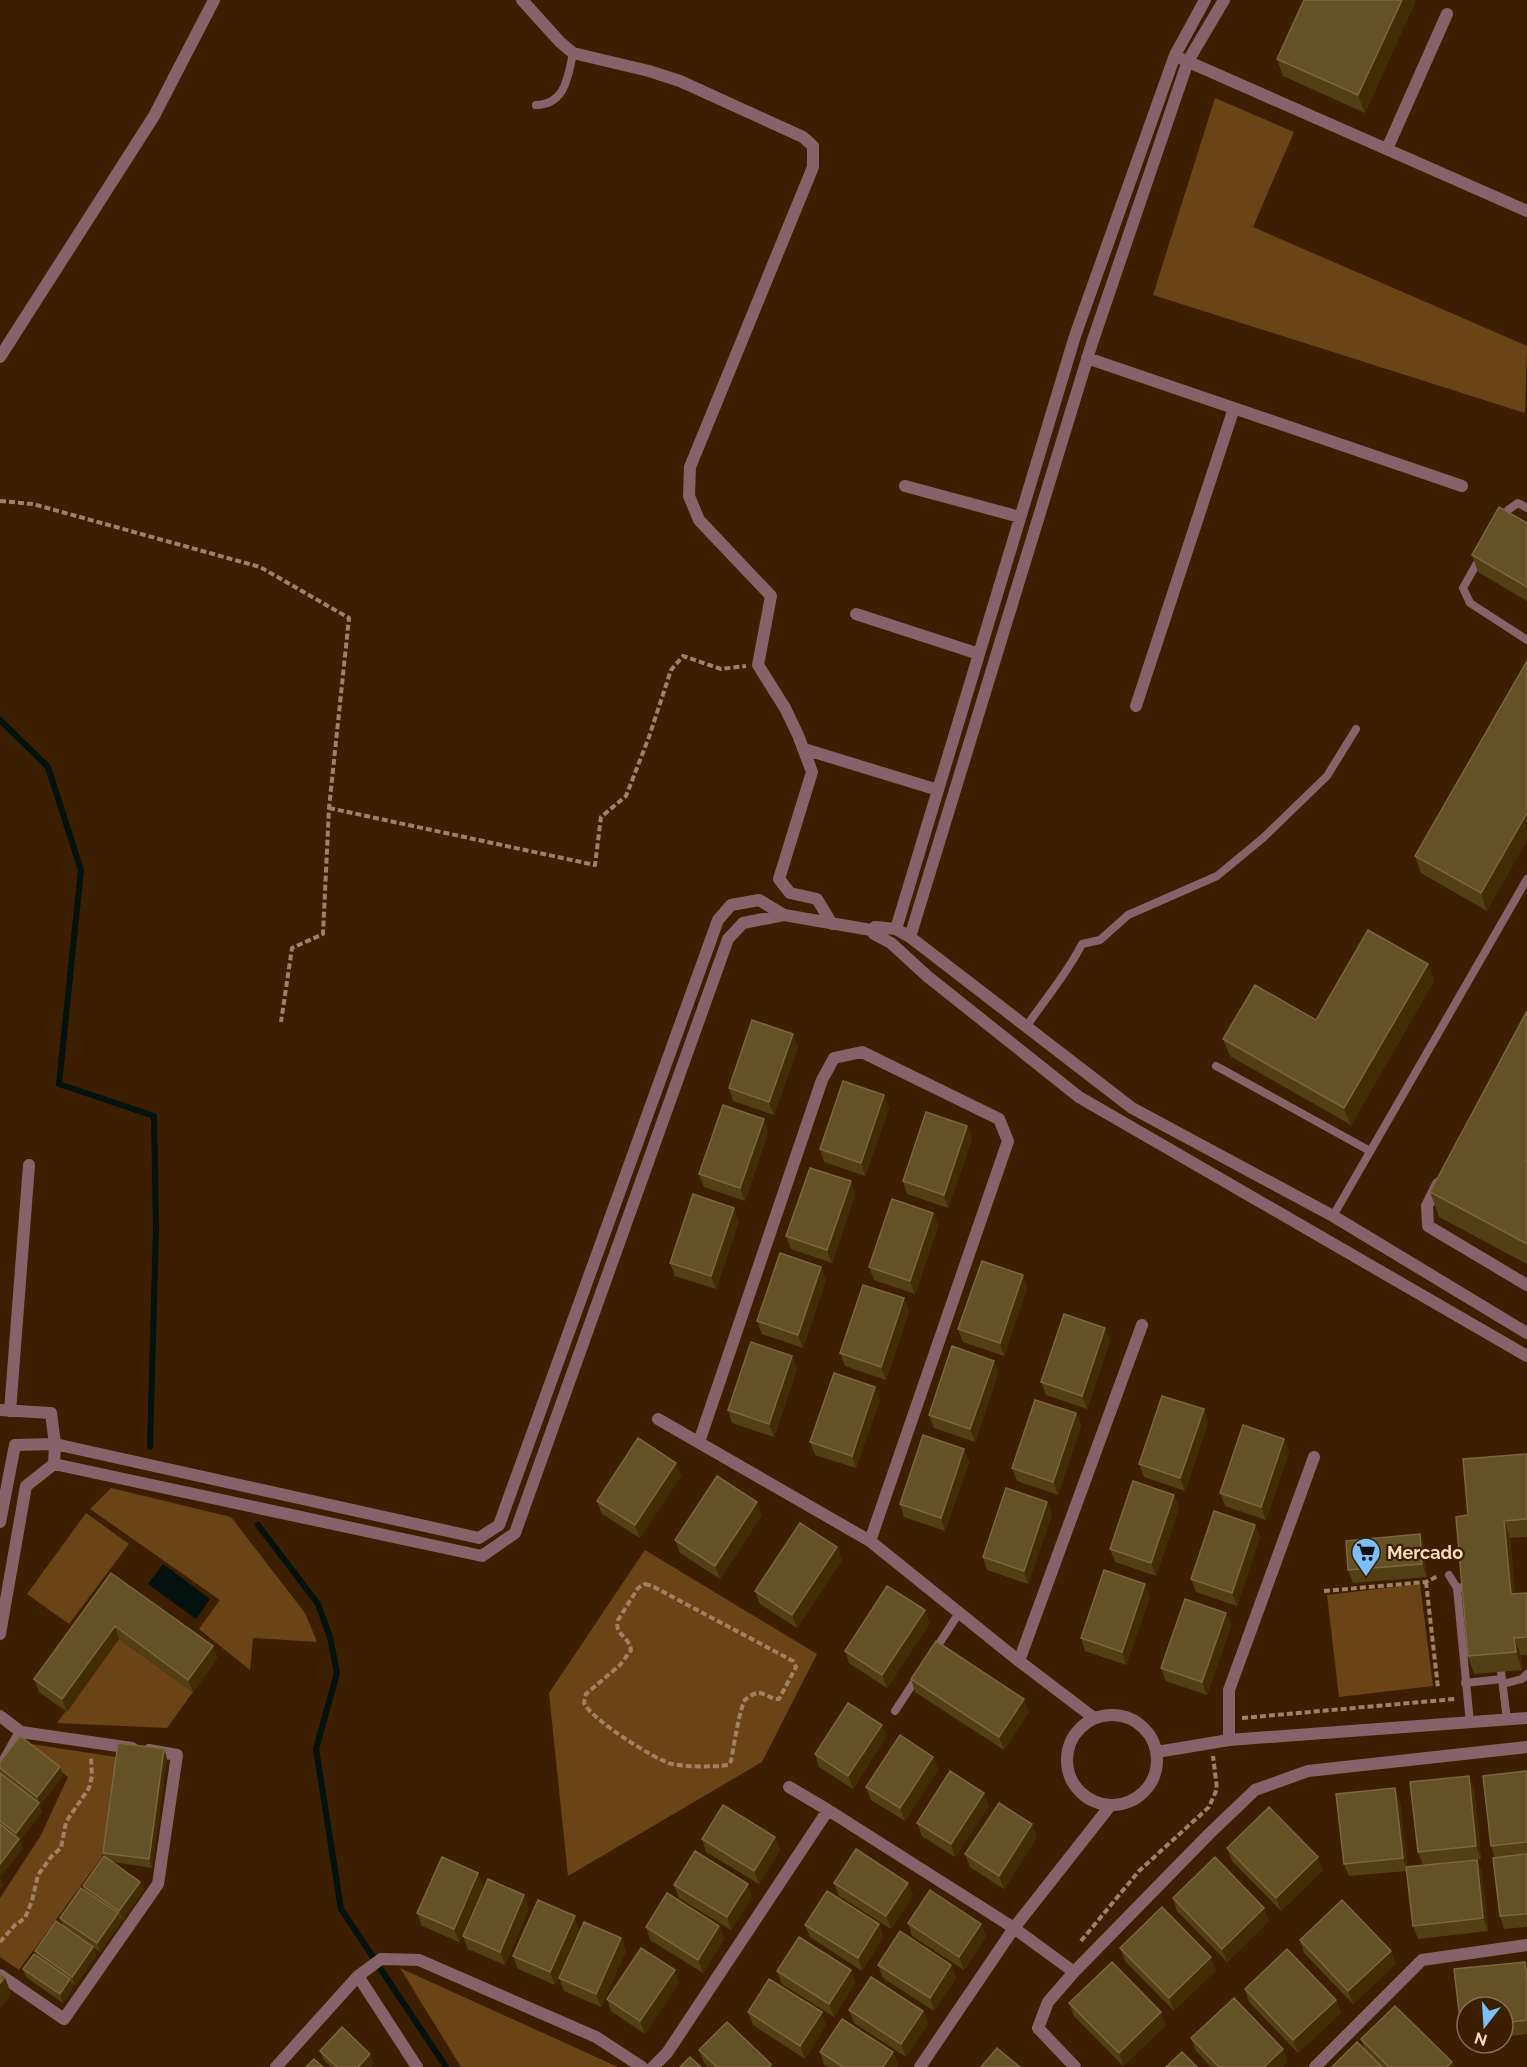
<svg xmlns="http://www.w3.org/2000/svg" width="1527" height="2067" font-family="Raleway,sans-serif">
<style>
.green{fill:#6a4417}
.water{fill:#03110f}
.lines{fill:none;stroke-linecap:round;stroke-linejoin:round}
.stream{stroke:#03110f;stroke-width:6}
.path{stroke:#9f8163;stroke-width:4;stroke-dasharray:6 3;stroke-linecap:butt}
.service{stroke:#86636a;stroke-width:8}
.minor{stroke:#86636a;stroke-width:12}
.tertiary{stroke:#86636a;stroke-width:12}
.wall{fill:#524014}
.shaded-wall{fill:#412c04}
.building{fill:#645126;stroke:#7c663e;stroke-width:1.5}
.labels{text-anchor:middle;dominant-baseline:central;stroke-width:4.5;stroke-linejoin:round;paint-order:stroke}
.poi-label{font-size:18px;font-weight:bold;fill:#fbdcbe;stroke:#3b1f00;text-anchor:start}
</style>
<rect width="100%" height="100%" fill="#3b1f00"/>
<path class="green" d="M1215,98L1294,132L1253,227L1527,346L1525,413L1153,295Z
M111,1488L231,1517L305,1613L317,1642L253,1638L250,1670L199,1629L220,1600L90,1509Z
M86,1513L129,1544L69,1624L27,1594Z
M645,1550L817,1654L762,1762L568,1876L549,1693Z
M1420,1584L1433,1686L1339,1697L1327,1595Z
M119,1639L193,1692L167,1728L57,1723Z
M24,1743L116,1757L102,1857L19,1970L0,1957V1898L40,1837L68,1777Z
M400,1968L618,2067H461Z"/>
<path class="water" d="M163,1564L210,1599L196,1619L148,1584Z"/>
<g class="lines">
<path class="stream" d="M0,720L48,767L81,870L59,1084L154,1116L156,1228L150,1447
M258,1525L318,1604L330,1637L337,1673L316,1749L341,1909L375,1960
M380,1968L446,2067"/>
<path class="path" d="M0,501L33,504L260,567L349,618L329,808L323,934L292,948L281,1022
M329,808L595,865L601,817L626,796L649,737L671,670L683,656L721,669L746,666
M1426,1582L1438,1688
M645,1584L652,1586L793,1661L796,1667L779,1699C771,1700 765,1692 757,1693C753,1694 748,1697 745,1700C740,1707 733,1750 731,1761L728,1765C714,1767 686,1767 672,1764C655,1760 591,1719 584,1703L586,1694L620,1665L631,1650C629,1636 614,1635 618,1620L638,1588Z
M1324,1591L1426,1582L1438,1576
M1242,1718L1455,1699
M1081,1941L1139,1871L1209,1807L1217,1789L1213,1756
M0,1942L15,1925L25,1918L32,1901L38,1875L51,1857L61,1848L66,1822L89,1788L92,1776L91,1757"/>
<path class="service" d="M536,105C566,104 568,76 573,53
M1501,522L1508,510L1518,503L1527,508
M1481,556L1463,588L1470,603L1527,640
M1026,1027C1045,999 1067,974 1082,944L1100,940L1128,915L1217,876L1263,838L1327,776L1356,729
M1216,1066L1370,1151
M1333,1216L1527,879
M1449,1575L1457,1588
M933,1653L959,1613
M1500,1663L1507,1720
M1465,1683L1502,1679
M1503,1684L1522,1679L1527,1674
M895,1711L918,1676
M1470,1723L1457,1588L1471,1586"/>
<path class="minor" d="M522,0L560,42L573,53L649,71L680,81L803,137L813,146V167L690,467L689,496L699,520L771,596L758,665L785,708L798,735L812,772L779,879L790,893L817,899L832,924
M1182,59L1527,211
M1387,149L1447,14
M1087,358L1462,486
M905,486L1020,517
M856,614L979,654
M1136,706L1234,408
M804,749L938,790
M896,929L1075,336L1175,55L1205,0
M871,930L874,934L891,943L927,976L1079,1097L1527,1356
M910,937L1092,343L1188,61L1224,0
M1438,1184L1427,1206L1428,1226L1527,1285
M0,1410L51,1413L55,1444L54,1464
M10,1411L29,1165
M658,1419L870,1541L1019,1661L1094,1718
M699,1442L822,1080L834,1058L862,1052L999,1119L1008,1141L870,1541
M0,1522L15,1445L55,1444L479,1538L499,1525L718,920L731,905L759,900L784,915L871,930L875,927L896,929L910,937L1132,1108L1333,1216L1527,1333
M0,1634L26,1486L54,1464L482,1556L515,1533L728,939L743,923L784,915
M1019,1661L1142,1325
M1067 1760a45 45 0 1 1 90 0a45 45 0 1 1-90 0Z
M0,1716L21,1732L132,1748
M1229,1740V1690L1314,1457
M1157,1752L1229,1740L1527,1718
M0,1769L21,1732
M789,1787L828,1810
M0,1975L64,2019L158,1884L177,1755L149,1750
M358,1976L381,1959L419,1960L596,2037L642,2067
M276,2067L358,1976L417,2067
M653,2067L667,2053L828,1810L1014,1928L1074,1972
M920,2067L1014,1928L1110,1806
M1075,2067L1038,2028L1048,2002L1074,1972L1209,1834L1255,1790L1308,1771L1527,1747
M1315,2067L1422,1960L1527,1945"/>
<path class="tertiary" d="M0,357L154,116L214,0"/>
</g>
<path class="wall" d="M1304,0H1414L1415,2L1365,113L1283,76L1277,59Z
M1527,523V601L1478,572L1472,555Z
M1527,661L1487,911L1421,873L1415,856Z
M1428,964L1434,981L1351,1125L1230,1056L1223,1039L1316,1020Z
M1527,1011V1264L1439,1217L1430,1192Z
M793,1034L798,1047L774,1115L733,1101L729,1088Z
M884,1095L889,1108L865,1176L824,1162L820,1149Z
M967,1126L972,1139L948,1208L907,1194L903,1181Z
M768,1132L745,1201L704,1187L699,1174Z
M855,1194L832,1263L791,1249L786,1236Z
M933,1213L938,1226L915,1294L874,1280L869,1267Z
M739,1221L716,1289L675,1276L670,1263Z
M821,1267L826,1280L803,1348L762,1334L757,1321Z
M1023,1275L1027,1288L1004,1356L963,1342L958,1329Z
M904,1298L909,1311L886,1380L845,1366L840,1353Z
M1105,1328L1110,1341L1087,1409L1046,1395L1041,1382Z
M792,1356L797,1369L774,1437L732,1423L728,1410Z
M994,1361L998,1373L975,1442L934,1428L929,1415Z
M875,1387L880,1400L856,1468L815,1455L810,1442Z
M1204,1409L1208,1422L1185,1491L1144,1477L1139,1464Z
M1076,1413L1081,1426L1058,1495L1017,1481L1012,1468Z
M1284,1439L1289,1452L1266,1520L1225,1506L1220,1493Z
M964,1449L969,1462L945,1531L904,1517L900,1504Z
M1527,1454V1537L1510,1538L1515,1594L1527,1593V1655H1521L1522,1670L1474,1674L1468,1656V1515Z
M676,1463L681,1476L640,1538L602,1514L597,1501Z
M1174,1495L1179,1508L1156,1576L1115,1562L1110,1549Z
M1047,1502L1052,1515L1028,1584L987,1570L983,1557Z
M762,1515L720,1579L680,1553L675,1540Z
M1255,1525L1260,1537L1237,1606L1196,1592L1191,1579Z
M1420,1534L1424,1547L1427,1577L1353,1583L1348,1570Z
M837,1547L842,1560L797,1628L760,1604L755,1591Z
M111,1573L213,1646L217,1659L193,1692L119,1639L67,1712L39,1692L34,1679Z
M1150,1597L1126,1665L1085,1651L1081,1638Z
M1226,1613L1231,1626L1207,1695L1166,1681L1161,1668Z
M930,1623L887,1688L849,1663L845,1651Z
M911,1679L1029,1712L1004,1750L915,1692Z
M882,1725L886,1737L853,1789L819,1767L815,1754Z
M933,1757L938,1770L905,1821L871,1800L866,1787Z
M167,1758L152,1868L113,1862L144,1890L123,1920L120,1918L121,1922L100,1952L63,1926L60,1918L84,1889L83,1886L104,1856L103,1853Z
M0,1762L63,1776L40,1805L39,1804L42,1812L20,1840L23,1848L0,1877L3,1885L0,1890Z
M1527,1771V1927L1504,1929L1500,1916L1495,1858L1491,1846Z
M1474,1789L1481,1859L1423,1865L1418,1852Z
M984,1793L989,1806L955,1857L922,1836L917,1823Z
M1400,1801L1407,1867L1477,1860L1482,1873L1488,1931L1418,1939L1413,1926L1407,1871L1349,1876L1344,1864Z
M775,1837L780,1850L759,1884L706,1852L702,1839Z
M1037,1837L1004,1889L970,1867L965,1854Z
M1227,1848L1323,1870L1281,1911L1232,1861Z
M478,1873L483,1886L459,1942L422,1926L417,1913Z
M834,1883H908L913,1896L891,1929L839,1896Z
M674,1885L752,1897L731,1930L679,1898Z
M1173,1898L1269,1921L1227,1962L1177,1911Z
M529,1908L505,1965L468,1949L463,1936Z
M908,1923L981,1924L986,1937L964,1970L912,1936Z
M879,1924L883,1937L862,1971L810,1937L805,1925Z
M719,1926L724,1939L703,1973L650,1940L646,1927Z
M579,1929L555,1985L518,1969L513,1956Z
M621,1938L626,1951L601,2007L564,1991L559,1978Z
M1300,1940L1391,1951L1396,1964L1353,2004L1304,1953Z
M93,1947L96,1956L75,1986L72,1983L73,1988L63,2003L26,1977L23,1969L37,1956L35,1951Z
M1120,1948L1216,1970L1174,2011L1125,1961Z
M1525,1962L1527,1968V2034L1503,2037V2007H1467V2041H1466L1461,2028L1454,1969Z
M878,1965H951L956,1978L934,2011L883,1978Z
M851,1970L855,1983L834,2017L782,1984L777,1971Z
M679,1983L645,2034L611,2011L607,1999Z
M1245,1989L1336,2000L1341,2013L1298,2053L1249,2002Z
M1069,2003L1166,2025L1123,2066L1074,2016Z
M849,2010L923,2011L928,2024L906,2057L854,2023Z
M748,2012L826,2025L805,2059L753,2025Z
M1191,2038L1283,2049L1287,2062L1282,2067H1211L1196,2051Z
M1361,2039L1452,2062L1454,2067H1332L1365,2050Z
M699,2050L771,2064L772,2067H708L704,2063Z
M320,2051L374,2063L370,2067H331L323,2059Z
M820,2052H893L898,2065L897,2067H828L824,2065Z"/>
<path class="shaded-wall" d="M1402,0H1414L1415,2L1365,113L1358,95Z
M1527,813V841L1487,911L1481,893Z
M1428,964L1434,981L1351,1125L1344,1108Z
M793,1034L798,1047L774,1115L769,1102Z
M884,1095L889,1108L865,1176L861,1163Z
M764,1119L768,1132L745,1201L740,1188Z
M967,1126L972,1139L948,1208L944,1195Z
M851,1181L855,1194L832,1263L827,1250Z
M734,1208L739,1221L716,1289L711,1276Z
M933,1213L938,1226L915,1294L910,1281Z
M821,1267L826,1280L803,1348L798,1335Z
M1023,1275L1027,1288L1004,1356L1000,1343Z
M904,1298L909,1311L886,1380L881,1367Z
M1105,1328L1110,1341L1087,1409L1082,1396Z
M792,1356L797,1369L774,1437L769,1424Z
M994,1361L998,1373L975,1442L970,1429Z
M875,1387L880,1400L856,1468L852,1456Z
M1204,1409L1208,1422L1185,1491L1180,1478Z
M1076,1413L1081,1426L1058,1495L1053,1482Z
M1284,1439L1289,1452L1266,1520L1261,1507Z
M964,1449L969,1462L945,1531L941,1518Z
M676,1463L681,1476L640,1538L635,1525Z
M1174,1495L1179,1508L1156,1576L1151,1563Z
M757,1502L762,1515L720,1579L715,1566Z
M1047,1502L1052,1515L1028,1584L1024,1571Z
M1504,1521L1510,1538L1517,1612L1511,1594Z
M1255,1525L1260,1537L1237,1606L1232,1593Z
M1420,1534L1424,1547L1427,1577L1422,1564Z
M837,1547L842,1560L797,1628L792,1615Z
M1145,1584L1150,1597L1126,1665L1122,1652Z
M925,1610L930,1623L887,1688L882,1675Z
M1226,1613L1231,1626L1207,1695L1202,1682Z
M115,1626L119,1639L67,1712L62,1699Z
M1514,1638L1521,1655L1522,1670L1516,1652Z
M213,1646L217,1659L193,1692L188,1680Z
M1024,1699L1029,1712L1004,1750L999,1737Z
M882,1725L886,1737L853,1789L848,1776Z
M164,1749L167,1758L152,1868L149,1859Z
M933,1757L938,1770L905,1821L900,1808Z
M60,1767L63,1776L40,1805L37,1797Z
M1469,1776L1474,1789L1481,1859L1476,1846Z
M1395,1788L1400,1801L1407,1871L1403,1858Z
M984,1793L989,1806L955,1857L951,1844Z
M39,1803L42,1812L20,1840L23,1848L0,1877L3,1885L0,1890V1864L18,1841L16,1833Z
M1032,1824L1037,1837L1004,1889L999,1876Z
M775,1837L780,1850L759,1884L754,1871Z
M1318,1857L1323,1870L1281,1911L1276,1898Z
M1477,1860L1482,1873L1488,1931L1483,1918Z
M478,1873L483,1886L459,1942L454,1929Z
M140,1882L144,1890L123,1920L119,1911Z
M908,1883L913,1896L891,1929L886,1916Z
M748,1884L752,1897L731,1930L727,1917Z
M524,1895L529,1908L505,1965L500,1952Z
M1264,1908L1269,1921L1227,1962L1222,1949Z
M118,1913L121,1922L100,1952L97,1943Z
M575,1916L579,1929L555,1985L550,1972Z
M879,1924L883,1937L862,1971L858,1958Z
M981,1924L986,1937L964,1970L959,1957Z
M719,1926L724,1939L703,1973L698,1960Z
M621,1938L626,1951L601,2007L596,1994Z
M93,1947L96,1956L75,1986L72,1977Z
M1391,1951L1396,1964L1353,2004L1348,1991Z
M1211,1957L1216,1970L1174,2011L1169,1998Z
M951,1965L956,1978L934,2011L930,1998Z
M675,1970L679,1983L645,2034L640,2021Z
M851,1970L855,1983L834,2017L829,2004Z
M5,1977L11,1994L0,2009V1983Z
M70,1979L73,1988L63,2003L60,1994Z
M1336,2000L1341,2013L1298,2053L1293,2040Z
M923,2011L928,2024L906,2057L901,2044Z
M822,2012L826,2025L805,2059L800,2046Z
M1161,2012L1166,2025L1123,2066L1119,2053Z
M1283,2049L1287,2062L1282,2067H1264Z
M893,2052L898,2065L897,2067H883Z
M370,2054L374,2063L370,2067H358Z
M1452,2062L1454,2067H1447Z"/>
<path class="building" d="M1304,0H1402L1358,95L1277,59Z
M1499,507L1527,523V587L1472,555Z
M1527,661V813L1481,893L1415,856Z
M1368,930L1428,964L1344,1108L1223,1039L1255,985L1316,1020Z
M1527,1011V1159L1526,1161H1527V1244L1430,1192Z
M752,1020L793,1034L769,1102L729,1088Z
M843,1081L884,1095L861,1163L820,1149Z
M723,1105L764,1119L740,1188L699,1174Z
M926,1112L967,1126L944,1195L903,1181Z
M810,1168L851,1181L827,1250L786,1236Z
M693,1194L734,1208L711,1276L670,1263Z
M892,1199L933,1213L910,1281L869,1267Z
M780,1253L821,1267L798,1335L757,1321Z
M982,1261L1023,1275L1000,1343L958,1329Z
M863,1285L904,1298L881,1367L840,1353Z
M1064,1314L1105,1328L1082,1396L1041,1382Z
M751,1342L792,1356L769,1424L728,1410Z
M952,1346L994,1361L970,1429L929,1415Z
M834,1373L875,1387L852,1456L810,1442Z
M1162,1396L1204,1409L1180,1478L1139,1464Z
M1035,1400L1076,1413L1053,1482L1012,1468Z
M1243,1425L1284,1439L1261,1507L1220,1493Z
M923,1435L964,1449L941,1518L900,1504Z
M638,1438L676,1463L635,1525L597,1501Z
M1527,1454V1519L1504,1521L1511,1594L1527,1593V1637L1514,1638L1516,1652L1468,1656L1456,1517L1468,1515L1463,1459Z
M717,1476L757,1502L715,1566L675,1540Z
M1133,1481L1174,1495L1151,1563L1110,1549Z
M1006,1488L1047,1502L1024,1571L983,1557Z
M1214,1511L1255,1525L1232,1593L1191,1579Z
M800,1523L837,1547L792,1615L755,1591Z
M1420,1534L1422,1564L1348,1570L1346,1541Z
M1104,1570L1145,1584L1122,1652L1081,1638Z
M111,1573L213,1646L188,1680L115,1626L62,1699L34,1679Z
M887,1586L925,1610L882,1675L845,1651Z
M1185,1599L1226,1613L1202,1682L1161,1668Z
M936,1641L1024,1699L999,1737L911,1679Z
M848,1703L882,1725L848,1776L815,1754Z
M900,1735L933,1757L900,1808L866,1787Z
M20,1736L60,1767L37,1797L0,1768V1762Z
M118,1743L164,1749L149,1859L103,1853Z
M950,1771L984,1793L951,1844L917,1823Z
M1527,1771V1842L1491,1846L1483,1776Z
M0,1773L39,1803L16,1833L0,1821Z
M1469,1776L1476,1846L1418,1852L1410,1782Z
M1395,1788L1403,1858L1344,1864L1336,1794Z
M999,1803L1032,1824L999,1876L965,1854Z
M723,1805L775,1837L754,1871L702,1839Z
M1269,1807L1318,1857L1276,1898L1227,1848Z
M0,1824L19,1839L0,1864Z
M856,1849L908,1883L886,1916L834,1883Z
M695,1851L748,1884L727,1917L674,1885Z
M1527,1854V1914L1500,1916L1493,1858Z
M104,1856L140,1882L119,1911L83,1886Z
M442,1857L478,1873L454,1929L417,1913Z
M1215,1857L1264,1908L1222,1949L1173,1898Z
M1477,1860L1483,1918L1413,1926L1406,1867Z
M488,1879L524,1895L500,1952L463,1936Z
M81,1888L118,1913L97,1943L60,1918Z
M930,1890L981,1924L959,1957L908,1923Z
M827,1891L879,1924L858,1958L805,1925Z
M667,1893L719,1926L698,1960L646,1927Z
M538,1900L575,1916L550,1972L513,1956Z
M1342,1900L1391,1951L1348,1991L1300,1940Z
M1162,1907L1211,1957L1169,1998L1120,1948Z
M56,1921L93,1947L72,1977L35,1951Z
M584,1922L621,1938L596,1994L559,1978Z
M900,1931L951,1965L930,1998L878,1965Z
M799,1937L851,1970L829,2004L777,1971Z
M641,1948L675,1970L640,2021L607,1999Z
M1287,1949L1336,2000L1293,2040L1245,1989Z
M34,1954L70,1979L60,1994L23,1969Z
M1112,1962L1161,2012L1119,2053L1069,2003Z
M1525,1962L1527,1983V2020L1503,2023V2007H1467V2027L1461,2028L1454,1969Z
M0,1973L5,1977L0,1983Z
M871,1977L923,2011L901,2044L849,2010Z
M769,1979L822,2012L800,2046L748,2012Z
M1234,1998L1283,2049L1264,2067H1219L1191,2038Z
M1395,2006L1452,2062L1447,2067H1389L1361,2039Z
M842,2019L893,2052L883,2067H843L820,2052Z
M727,2022L771,2064L769,2067H717L699,2050Z
M342,2027L370,2054L358,2067H337L320,2051Z
M1357,2042L1382,2067H1332Z
M997,2048L1020,2067H981Z
M1182,2052L1197,2067H1166Z
M690,2057L701,2067H680Z
M314,2059L323,2067H306Z"/>
<defs>
<g id="supermarket-pin" transform="scale(1.5)"><path d="M0 17L-7.5 6A9.5 9.5 0 1 1 7.5 6Z" fill="#7bbef8" stroke="#3b1f00"/><path d="M-6-5.5h2.5l.6 2H6L4.5 2H-2.5L-4.4-4H-6ZM-1.5 3.2a1.3 1.3 0 1 0 .1 0ZM3 3.2a1.3 1.3 0 1 0 .1 0Z" fill="#111"/></g>
</defs>
<g fill-rule="evenodd">
<use href="#supermarket-pin" x="1366" y="1552"/>
</g>
<g class="labels">
<g class="poi-label">
<text x="1387" y="1552">Mercado</text>
</g>
</g>
<g transform="translate(1485 2025) rotate(197)"><circle r="28" fill="#3b1f00" stroke="#886b4c" stroke-width="1.5"/>
<path d="M0-4.5L10 22L0 15L-10 22Z" fill="#7bbef8"/>
<text y="-9" font-size="16" font-weight="bold" text-anchor="middle" fill="#fbdcbe">N</text>
</g>
</svg>
